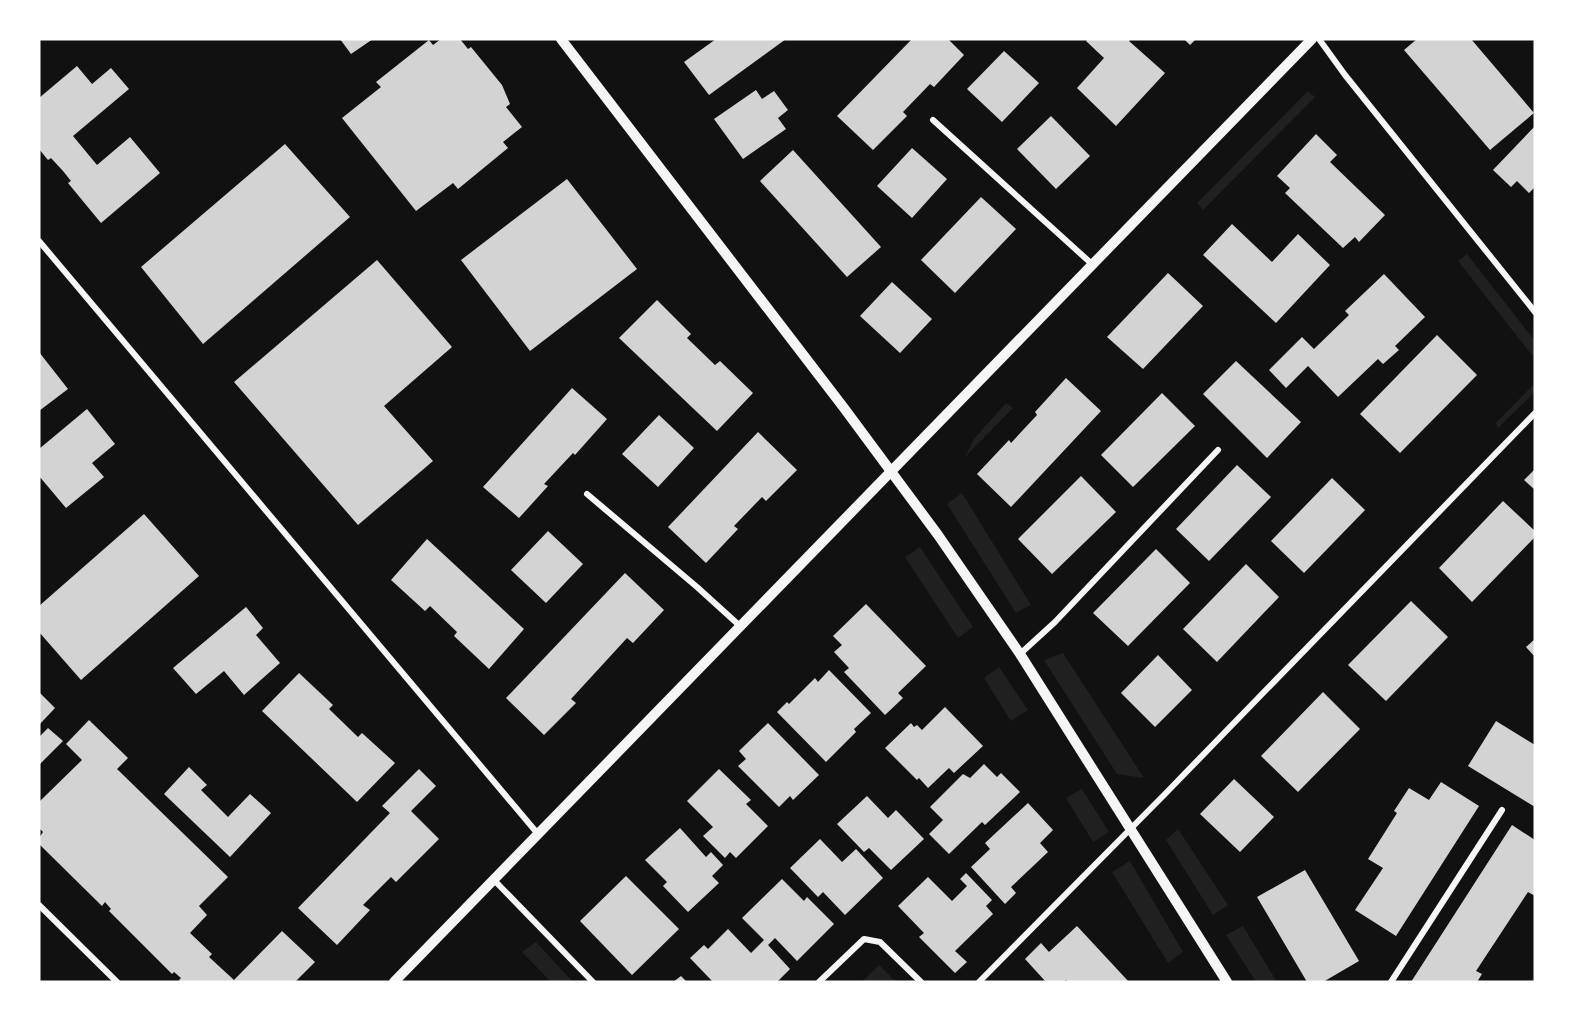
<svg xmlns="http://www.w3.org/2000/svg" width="1574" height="1021" font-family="'Libre Baskerville',serif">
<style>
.green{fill:#202020}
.building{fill:#d3d3d3}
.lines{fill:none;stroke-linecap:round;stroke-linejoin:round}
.minor{stroke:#f5f5f5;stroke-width:6}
.tertiary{stroke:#f5f5f5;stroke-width:10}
</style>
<rect width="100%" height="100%" fill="#111"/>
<path class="green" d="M1308,91L1315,97L1203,210L1197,203Z
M1467,254L1535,341V359L1458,261Z
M1535,383V392L1498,428L1496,423Z
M1006,403L1013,408L965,457L974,439Z
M962,493L1031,605L1016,613L947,504Z
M920,547L973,627L958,638L905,557Z
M1063,653L1144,778L1117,774L1044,660Z
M999,667L1028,710L1011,721L984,678Z
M1082,789L1109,832L1093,842L1066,798Z
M1178,829L1228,905L1213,915L1166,840Z
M1130,861L1183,952L1168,963L1112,872Z
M1243,926L1277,982H1256L1226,935Z
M536,942L573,982H551L522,952Z
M879,965L895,981L894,982H862Z"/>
<path class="building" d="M340,39H373L351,54Z
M441,39H460L468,49L471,47L502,85L510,104L506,107L522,127L503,142L508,148L458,189L453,183L416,211L342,118L381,87L376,82L429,40L433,45Z
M716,39H786L709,95L684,62Z
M912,39H948L964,55L934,87L930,84L903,112L907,116L873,150L837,116Z
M1088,39H1131L1129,41L1165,73L1116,126L1077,88L1104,58L1086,41Z
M1184,39H1196L1190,45Z
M1417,39H1471L1534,113L1490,150L1404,50Z
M1004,51L1039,83L1002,122L967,89Z
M77,66L92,84L111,68L129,89L73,136L97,165L130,137L160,173L101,223L68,183L71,181L63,171L51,158L48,160L39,149V98Z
M756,90L762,99L774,91L788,110L778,118L786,129L743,159L714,119Z
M1051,116L1090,156L1056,189L1017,149Z
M1535,126V187L1529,193L1517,181L1511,187L1493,170Z
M1316,134L1337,155L1330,162L1385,215L1359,242L1355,237L1343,248L1285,193L1290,188L1277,176Z
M285,144L350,217L203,344L141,267Z
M912,148L947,179L912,218L877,186Z
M793,150L881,247L847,277L760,181Z
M567,179L637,269L530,351L461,260Z
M981,197L1016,229L955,293L921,260Z
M1232,224L1272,262L1298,234L1330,265L1276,323L1203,255Z
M377,260L452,347L384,406L433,461L358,525L234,382Z
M1168,273L1203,306L1143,369L1107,337Z
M1384,274L1425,317L1395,346L1399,350L1383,364L1378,359L1338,397L1308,366L1286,388L1269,370L1302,337L1314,349L1349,315L1345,311Z
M892,282L932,319L900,353L860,316Z
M657,300L691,334L687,338L715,365L720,361L753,393L717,431L619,338Z
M1437,335L1477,375L1400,453L1360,414Z
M39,352L68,389L39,411Z
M1236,361L1301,422L1267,458L1203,394Z
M1066,378L1101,411L1011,507L977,474L1009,440L1011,443L1037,415L1035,412Z
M572,388L607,419L575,455L573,453L544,484L548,486L519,518L483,487Z
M1162,393L1195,426L1133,487L1101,455Z
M87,409L115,444L92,463L104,477L66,508L39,476V449Z
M659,415L694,448L658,487L622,454Z
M758,432L797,470L766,501L762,497L734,526L738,529L706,563L668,527Z
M1237,465L1271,497L1209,561L1176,529Z
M1535,469V490L1524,480Z
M1081,476L1116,512L1052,574L1018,539Z
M1332,478L1365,510L1304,573L1271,541Z
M1503,501L1535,531V537L1472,602L1439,568Z
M144,514L199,576L81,680L39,632V606Z
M548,531L583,564L546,603L511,570Z
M427,539L524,629L489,669L454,636L457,632L430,606L425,611L391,580Z
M1156,549L1190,583L1128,646L1093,613Z
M1246,564L1279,597L1217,662L1183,629Z
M625,573L664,610L633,643L627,638L571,699L576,703L544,735L506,698Z
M1411,601L1448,637L1386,701L1348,665Z
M866,604L926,666L898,693L903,698L885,715L844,672L849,668L834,652L842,645L833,636Z
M246,607L263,628L256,635L280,663L244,695L224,671L196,694L173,668Z
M1535,639V657L1526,647Z
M1158,655L1192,690L1155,727L1121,693Z
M829,670L871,713L854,729L856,732L826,762L777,712L787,702L789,704L815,678L818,682Z
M299,673L333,705L329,709L358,737L362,733L395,763L357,802L262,711Z
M39,692L55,708L39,725Z
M1323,692L1360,729L1298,792L1261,756Z
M945,707L983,746L954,773L949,768L928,788L919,778L917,780L885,748L911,723L914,727L917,725L922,730Z
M89,720L128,758L117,769L228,877L199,906L207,915L190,933L212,954L209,957L234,980L282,931L315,962L295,982H181L179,980L181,978L174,972L172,974L109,911L111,909L105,902L102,906L39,844V838L43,832L39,828V800L40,801L82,760L66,744Z
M1496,721L1535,745V807L1468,766Z
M768,723L819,775L793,800L790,796L779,807L738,766L746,759L739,751Z
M48,728L63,741L39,765V737Z
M984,764L997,777L1001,773L1020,792L985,825L982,822L949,854L929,834L943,820L930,807L963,774L970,778Z
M189,767L207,785L201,790L228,817L250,794L271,813L230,857L164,794Z
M419,769L436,786L411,811L439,839L396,882L391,877L363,905L370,910L337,945L298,908L390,813L382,806Z
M719,769L751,800L746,804L768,826L736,858L730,852L725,858L703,836L713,827L687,801Z
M1234,779L1274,817L1240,852L1200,814Z
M1441,782L1479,806L1396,936L1355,910L1383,868L1368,859L1397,813L1394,811L1409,788L1429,800Z
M867,796L888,818L896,810L924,839L891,870L869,848L864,852L837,824Z
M1028,803L1053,830L1040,843L1048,852L1011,887L1016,893L1005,904L971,867L990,849L985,843Z
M1512,825L1535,840V896L1528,892L1476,971L1482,974L1477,982H1411Z
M680,828L706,857L711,852L723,865L712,876L719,883L688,912L663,886L667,882L645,860Z
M820,839L842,862L856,849L883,878L845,915L823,892L818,897L790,868Z
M1305,870L1359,961L1323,982H1307L1257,897Z
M966,873L992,900L986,906L993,914L955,951L967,962L955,973L919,937L924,933L898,906L928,877L952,901L967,886L960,879Z
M626,876L679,929L632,975L580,921Z
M782,879L804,901L807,897L834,924L797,961L775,938L768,945L790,969L777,982H713L690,958L704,945L708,949L728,929L751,953L764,940L742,918Z
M1077,926L1129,982H1068L1066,980L1064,982H1046L1025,959L1041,943L1049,952Z
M681,976L687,982H673Z"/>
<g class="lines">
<path class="minor" d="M1319,39L1345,75L1535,312
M933,120L1093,265
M39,241L538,834
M587,494L697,587L740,626
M1020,654L1055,622L1218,450
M494,880L593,982
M39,905L117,982
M819,982L864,939L880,942L921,982
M979,982L1165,794L1535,413
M1391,982L1502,810"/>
<path class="tertiary" d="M561,39L844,408L938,535L1020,654L1227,982
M394,982L1312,39"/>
</g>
<rect width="1574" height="1021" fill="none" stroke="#ffffff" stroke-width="81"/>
</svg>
